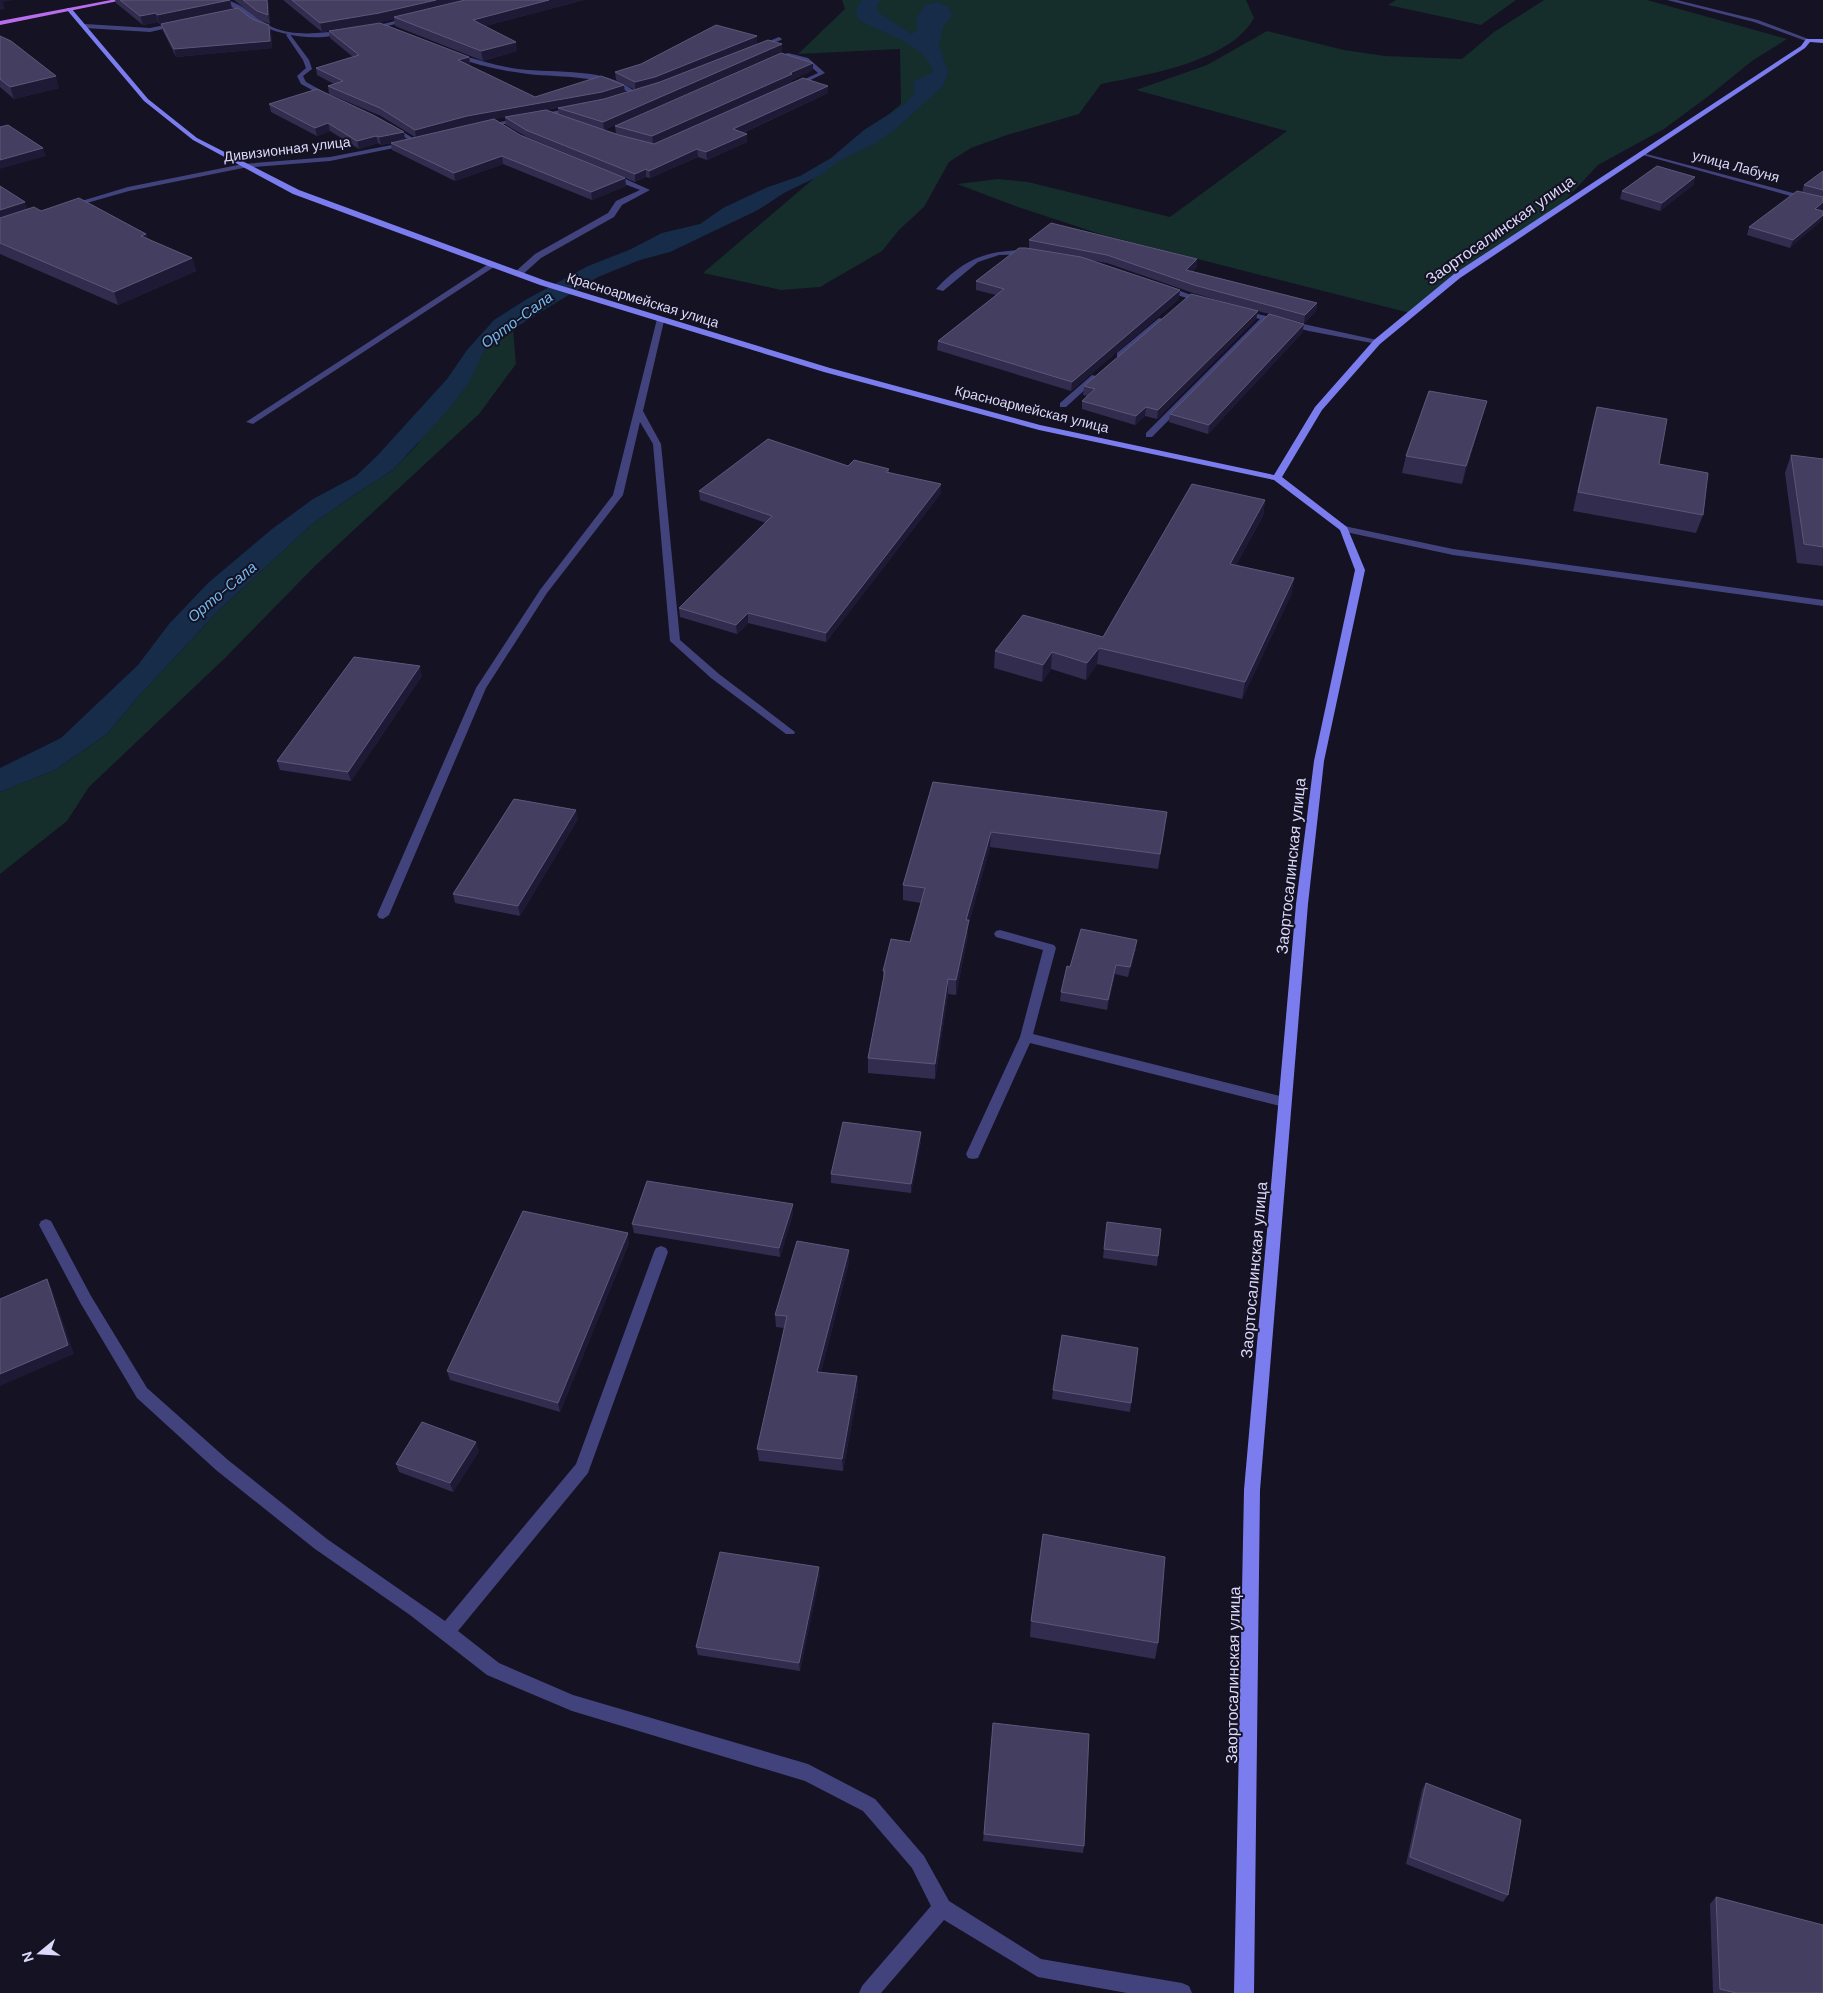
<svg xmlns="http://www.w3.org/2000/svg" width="1823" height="1993" font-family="'DM Sans',sans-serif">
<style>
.green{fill:#152d2b}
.water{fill:#162c49}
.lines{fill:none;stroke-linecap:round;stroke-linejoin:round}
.lane{fill:#42437d;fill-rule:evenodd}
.street{fill:#42437d;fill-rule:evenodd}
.secondary{fill:#7b7def;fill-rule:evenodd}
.primary{fill:#b86ded;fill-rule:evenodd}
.wall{fill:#322d4f;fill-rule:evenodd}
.shaded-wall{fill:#1e1a36}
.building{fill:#443f61;stroke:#5c5879}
.labels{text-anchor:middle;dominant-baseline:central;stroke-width:4;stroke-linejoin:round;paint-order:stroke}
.far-street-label{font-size:14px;fill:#dbd9fa;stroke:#141223}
.far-water-label{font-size:15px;font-style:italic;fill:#73baee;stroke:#141223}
.street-label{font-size:16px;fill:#dbd9fa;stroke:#141223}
</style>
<rect width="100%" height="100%" fill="#141223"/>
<path class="green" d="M842,0H1246L1254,18C1230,62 1146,75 1101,84L1079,114L1007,135L971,148L949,162L924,207L899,230L882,251L820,287L781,290L703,273L901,104L900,49L798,54L845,9Z
M1396,0H1516L1481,25L1388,5Z
M1544,0H1647L1787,39L1752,61L1710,95L1664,129L1598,165L1557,209L1410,313L1103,235L1021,208L957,184L998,179L1028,182L1170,217L1287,131L1136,90L1207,65L1267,31L1344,50L1385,56L1462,59L1494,32Z
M513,329L516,364L479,414L316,565L225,658L89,787L67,821L0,874V792L55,770L107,734L137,698L218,611L311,525L354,495L393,470L416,446L484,350Z"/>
<path class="water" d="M862,0H881L877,5L878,12L912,34L918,29L916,18L925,5L938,2L949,7L952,16L943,27L939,45L948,72L944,85L898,127L876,143L839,161L821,175L784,193L758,210L670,252L640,260L598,277L513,329L484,350L470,381L449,409L393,470L354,495L311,525L218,611L137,698L107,734L55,770L0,792V768L61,738L138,665L169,624L208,583L272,529L313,499L356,476L377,456L447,379L467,350L494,320L527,299L588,266L629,250L662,233L700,224L723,208L768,187L800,176L831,158L864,130L905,104L915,92L913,82L933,72C927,44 879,33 858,19L856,8Z"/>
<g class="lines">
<path class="lane" d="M179,22L181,25L150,32L85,28L82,26L85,24L150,28Z
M289,33L309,60L312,69L303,76L306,82L333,97V99H329L301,84L297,76L306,68L303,60L286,35Z
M454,53C475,59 496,66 518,69C557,74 607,66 638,94L633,95C600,74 565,78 528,74C502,71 476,65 452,56L451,55Z
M788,53L808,58L825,73L796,87H792V85L818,73C801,57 795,54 773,61L770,59Z
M390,124L392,125L419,142L414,143L388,127V125Z
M606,173H612L650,190L622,205L614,217L541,258L521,276H515V272L535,254L608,213L616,201L640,190L606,177Z
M1028,250H1031V254L999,255L978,262L943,291L936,289C966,257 986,251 1028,250Z
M490,263L497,265L253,424L246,422Z
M1163,287H1169L1208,301L1204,303L1163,291Z
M1239,310L1377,340L1381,342L1377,344L1309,331L1267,321L1152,437H1146V433L1260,319L1239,314Z
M1159,318L1166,320L1123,357H1117V353Z
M657,319L664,321L643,411L661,444L680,640L719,674L795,732L794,734H786L711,678L670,641L653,444L640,422L623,495L547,593L486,688L389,915L383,919L379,918L377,915L476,688L540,590L613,495Z
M1092,375L1099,377L1066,407H1060V403Z
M1344,526L1453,549L1823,600V606L1453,555L1341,531L1339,529Z
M1000,930L1054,945L1056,948L1033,1034L1284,1097L1289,1098L1291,1102L1289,1106L1284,1107L1030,1043L978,1158L973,1159L968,1158L966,1154L1020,1037L1043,950L996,937L994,934L996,931Z
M46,1219L51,1221L91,1296L147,1388L228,1460L327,1539L445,1621L576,1464L654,1252L656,1248L661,1246L666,1248L668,1252L588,1473L458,1631L499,1663L573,1695L808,1764L875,1799L924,1856L949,1901L1041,1959L1182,1983L1189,1986L1192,1993H1127L1038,1977L944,1920L881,1993H859L862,1986L931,1906L912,1868L863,1811L805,1781L572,1711L487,1675L410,1615L315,1549L216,1470L137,1398L81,1304L39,1225L41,1221Z"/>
<path class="street" d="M224,0C238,0 258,20 272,27C295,37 321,33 346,30L349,32C342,36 331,36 323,37C285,39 251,26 224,0Z
M1667,0H1677L1758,20L1811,40L1806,41L1754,22Z
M410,17L412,20L371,30L368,28Z
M779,37L782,39L781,40L760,48L755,47Z
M576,107L578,108V110L483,128L480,126Z
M407,142L409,143V145L330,161L243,168L129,191L69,208L65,206L128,187L243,164L330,157Z
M1639,152L1823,201V205L1639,154Z"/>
<path class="secondary" d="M67,8H71L148,99L197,138L299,190L546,281L830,368L1040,425L1274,475L1315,407L1374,340L1454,274L1801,46L1806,39H1823V43L1810,42L1805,48L1460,278L1380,344L1322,410L1282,477L1347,527L1365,570L1324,761L1308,904L1260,1490L1254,1993H1234L1244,1490L1296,904L1314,761L1355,570L1340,530L1274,480L1039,430L824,372L540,285L293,194L193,140L144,101L67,10Z"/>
<path class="primary" d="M111,0H123L0,25V21Z"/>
</g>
<path class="wall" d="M115,0H230L232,9L252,19L269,25L271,32L272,48L176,57L163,31L161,24L181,20L159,24L158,22L143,25L116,3Z
M234,0H268L270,24L259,20Z
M283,0H584L485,26L517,51L483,61L395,26L394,19L381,22L322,32Z
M329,31L469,57L470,64L468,65L535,97L625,93L635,90L616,80L615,72L757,36V44H782V51L604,130L619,135L638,140L616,134L615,126L813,70L792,80V82L653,144L828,93L743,133L747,142L707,160L698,157L650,178L646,177L635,182L527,137L506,125L505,117L494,119L520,135L625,178L626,186L592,200L503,164L455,181L392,150L391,143L381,145L378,143L359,149L330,131L317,136L271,112L269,104L405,139L415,137L381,116L329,94L328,86L334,84L317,75L316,68L353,57L330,38ZM603,99L558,108L559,115L525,114ZM491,120L437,132L469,124Z
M0,36L59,88L14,99L0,87Z
M1823,171V208L1820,210L1790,248L1747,235L1749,227L1802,192L1804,185Z
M1695,177L1693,185L1660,211L1620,199L1622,191Z
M0,186L28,209L146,234L148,239L192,258L196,271L118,305L0,254Z
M1029,240L1197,267L1192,271L1317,303L1316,311L1304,323L1276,316L1304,324L1302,333L1208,434L1169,422L1170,414L1269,314L1258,311L1256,319L1157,419L1145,416L1135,425L1082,409V401L1087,396L1083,395L1084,386L1238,306L1193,293L1107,263L1089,260L1179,299L1071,391L937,350L938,341L996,295L976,290V281L1029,248Z
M1597,407L1659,464L1703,515L1696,533L1573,511L1592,425Z
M1482,418L1462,484L1402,473L1406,456Z
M1791,455L1823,459V566L1797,563L1785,473Z
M848,466L889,469V472L941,493L826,642L748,623L737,634L680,617L679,608L766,523L700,500L699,491Z
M1265,500L1263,516L1236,565L1294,578L1291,595L1242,699L1097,664L1086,680L1051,669L1042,682L994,668L995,651L1103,637Z
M422,676L351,781L280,770L277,761Z
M933,782L1165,827L1158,869L990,847L968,926V935L956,995L948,994L935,1079L868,1073V1058L883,980V971L910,942L921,903L903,900V885Z
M578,819L520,916L455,903L453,894Z
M1136,949L1128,977L1115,974L1107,1010L1060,1001L1061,992L1070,967Z
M921,1132V1141L911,1193L831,1183V1174Z
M793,1214L780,1257L634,1233L632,1224Z
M1107,1222L1158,1256L1157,1266L1103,1258Z
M629,1243L560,1412L450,1380L447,1371Z
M849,1250V1262L821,1372L857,1376L858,1389L843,1471L759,1461L757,1449L784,1328L776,1327L775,1315Z
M1138,1348L1130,1412L1052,1399L1053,1390Z
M479,1451L453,1492L399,1472L396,1464Z
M820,1575L800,1671L698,1655L696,1647Z
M1031,1621L1158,1643L1155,1659L1030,1637Z
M993,1723L1084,1846L1083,1853L983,1841Z
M1426,1783L1508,1895L1503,1902L1406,1864L1422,1790Z
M1716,1897L1823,1993H1713L1710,1904Z"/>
<path class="shaded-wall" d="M0,0H14L3,2L5,9L0,10Z
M230,0L232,9L159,24L157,15Z
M267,0H268L270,24L268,15Z
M436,0H476L394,17V19L381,22L322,32L320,23Z
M549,0H584L474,29L473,20Z
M156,13L158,22L143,25L140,16Z
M269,25L271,32L272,48L176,57L174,49Z
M757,36V44L655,84L635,90V82Z
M516,42L517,51L483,61L481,51Z
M782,44V51L604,130L603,122Z
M469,57L470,64L459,67L458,60Z
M813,63V70L792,80V82L653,144L652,136Z
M56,76L59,88L14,99L10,87Z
M624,85L625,93L603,99L469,124L416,138L415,130L467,116Z
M828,86V93L733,137V129Z
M328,123L330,131L317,136L315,128Z
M404,132L405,140L381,145L379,137Z
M747,134V142L707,160L706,152Z
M376,136L378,143L359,149L357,141Z
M43,148L46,156L0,169V160Z
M697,149L698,157L650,178L649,171Z
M502,156L503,164L455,181L454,173Z
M646,169V177L635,182V174Z
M1695,177L1693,185L1660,211L1662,203Z
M625,178L626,186L592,200L591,192Z
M25,202L30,215L0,225V210Z
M1823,202V208L1812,217L1815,209Z
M1823,215V220L1790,248L1793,240Z
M146,234L150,247L141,236Z
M192,258L196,271L118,305L114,292Z
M1197,259V267L1185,278L1186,270Z
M1180,290L1179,299L1071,391L1072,382Z
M1317,303L1316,311L1304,323L1305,315Z
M1258,311L1256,319L1157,419L1158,410Z
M1304,324L1302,333L1208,434L1209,425Z
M1487,401L1482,418L1462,484L1466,466Z
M1146,407L1145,416L1135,425L1136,416Z
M941,484V493L826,642V633Z
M1265,500L1263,516L1227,581L1230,564Z
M1294,578L1291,595L1242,699L1245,682Z
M748,613V623L737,634L736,625Z
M1099,648L1097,664L1086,680L1087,663Z
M1052,652L1051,669L1042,682L1043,665Z
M420,666L422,676L351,781L348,772Z
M576,810L578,819L520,916L518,906Z
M991,832L990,847L968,926V935L956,995V980L966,920Z
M1137,940L1136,949L1128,977L1130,967Z
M1116,965L1115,974L1107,1010L1108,1000Z
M948,979V994L935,1079V1064Z
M921,1132V1141L911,1193V1184Z
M793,1204V1214L780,1257L779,1248Z
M628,1233L629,1243L560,1412L558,1403Z
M849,1250V1262L818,1384L817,1372Z
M47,1279L52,1289L74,1354L0,1386V1374Z
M857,1376L858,1389L843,1471L842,1459Z
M476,1442L479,1451L453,1492L450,1483Z
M819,1567L820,1575L800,1671L799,1663Z"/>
<path class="building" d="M120,0H230L157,15L156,13L140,16Z
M243,0H267L268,15L257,11Z
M292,0H436L379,13L320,23Z
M465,0H549L473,20L516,42L481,51L394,17Z
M238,8L252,19L269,25L270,41L174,49L161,24Z
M380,23L469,57L458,60L535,97L601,76L624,85L602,92L467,116L415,130L380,108L328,86L343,81L316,68L359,55L329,31Z
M716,25L757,36L655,77L635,82L615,72L641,64Z
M0,36L11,41L56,76L10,87L0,79Z
M768,40L782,44L603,122L558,108L604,99L660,82Z
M781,53L813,63L790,73L792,74L652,136L615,126Z
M803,78L828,86L733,129L747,134L706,152L697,149L649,171L646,169L635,174L526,130L505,117L546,110L619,135L654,144Z
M317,89L373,115L404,132L379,137L376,136L357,141L328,123L315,128L269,104Z
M494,119L520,135L625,178L591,192L502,156L454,173L391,143Z
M8,125L43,148L0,160V127Z
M1657,166L1695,177L1662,203L1622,191Z
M1823,171V190L1804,185Z
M0,186L25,202L0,210Z
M1797,191L1823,197V202L1815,209L1823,211V215L1793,240L1749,227Z
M79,198L146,234L141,236L192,258L114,292L0,243V218L34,207L41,211Z
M1051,223L1197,259L1186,270L1317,303L1305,315L1194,285L1107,255L1029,240Z
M1019,248H1026L1081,257L1180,290L1072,382L938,341L1004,289L976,281Z
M1191,294L1258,311L1158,410L1146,407L1136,416L1082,401L1095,389L1084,386Z
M1269,314L1304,324L1209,425L1170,414Z
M1429,391L1487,401L1466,466L1406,456Z
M1597,407L1667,419L1659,464L1708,473L1703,515L1578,492Z
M768,439L848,466L854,460L889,469L886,472L941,484L826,633L748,613L736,625L679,608L772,516L699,491Z
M1791,455L1823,459V547L1804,544Z
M1192,484L1265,500L1230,564L1294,578L1245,682L1099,648L1087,663L1052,652L1043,665L995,651L1023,615L1103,637Z
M354,657L420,666L348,772L277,761Z
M933,782L1167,812L1160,854L991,832L966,920H969L956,980L948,979L935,1064L868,1058L885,971H883L891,939L910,942L925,888L903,885Z
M514,799L576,810L518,906L453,894Z
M1081,929L1137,940L1130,967L1116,965L1108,1000L1061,992L1067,966L1070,967Z
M843,1122L921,1132L911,1184L831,1174Z
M647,1181L793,1204L779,1248L632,1224Z
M523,1211L628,1233L558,1403L447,1371Z
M1107,1222L1161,1229L1158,1256L1104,1249Z
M797,1241L849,1250L817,1372L857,1376L842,1459L757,1449L787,1316L775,1315Z
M47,1279L68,1345L0,1374V1299Z
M1062,1335L1138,1348L1131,1403L1053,1390Z
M422,1422L476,1442L450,1483L396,1464Z
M1043,1534L1165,1557L1158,1643L1031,1621Z
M720,1552L819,1567L799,1663L696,1647Z
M993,1723L1089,1734L1084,1846L984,1834Z
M1426,1783L1521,1820L1508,1895L1410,1857Z
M1716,1897L1823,1925V1993H1736L1720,1989Z"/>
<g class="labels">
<g class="far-street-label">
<text transform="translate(287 149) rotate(-7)">Дивизионная улица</text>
<text transform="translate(1736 166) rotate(15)">улица Лабуня</text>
<text transform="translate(643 300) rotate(17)">Красноармейская улица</text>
<text transform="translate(1032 409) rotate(14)">Красноармейская улица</text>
</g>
<g class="far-water-label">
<text transform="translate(517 320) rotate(-36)">Орто-Сала</text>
<text transform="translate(222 592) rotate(-40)">Орто-Сала</text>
</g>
<g class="street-label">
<text transform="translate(1500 230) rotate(-35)">Заортосалинская улица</text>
<text transform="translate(1291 866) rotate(-84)">Заортосалинская улица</text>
<text transform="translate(1254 1270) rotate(-85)">Заортосалинская улица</text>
<text transform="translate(1233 1675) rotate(-89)">Заортосалинская улица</text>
</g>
</g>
<g transform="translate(40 1953) rotate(252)" stroke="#141223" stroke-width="4" paint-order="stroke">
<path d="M0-4L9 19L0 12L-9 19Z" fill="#dbd9fa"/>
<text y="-8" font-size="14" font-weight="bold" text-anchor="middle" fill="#dbd9fa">N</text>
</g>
</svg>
